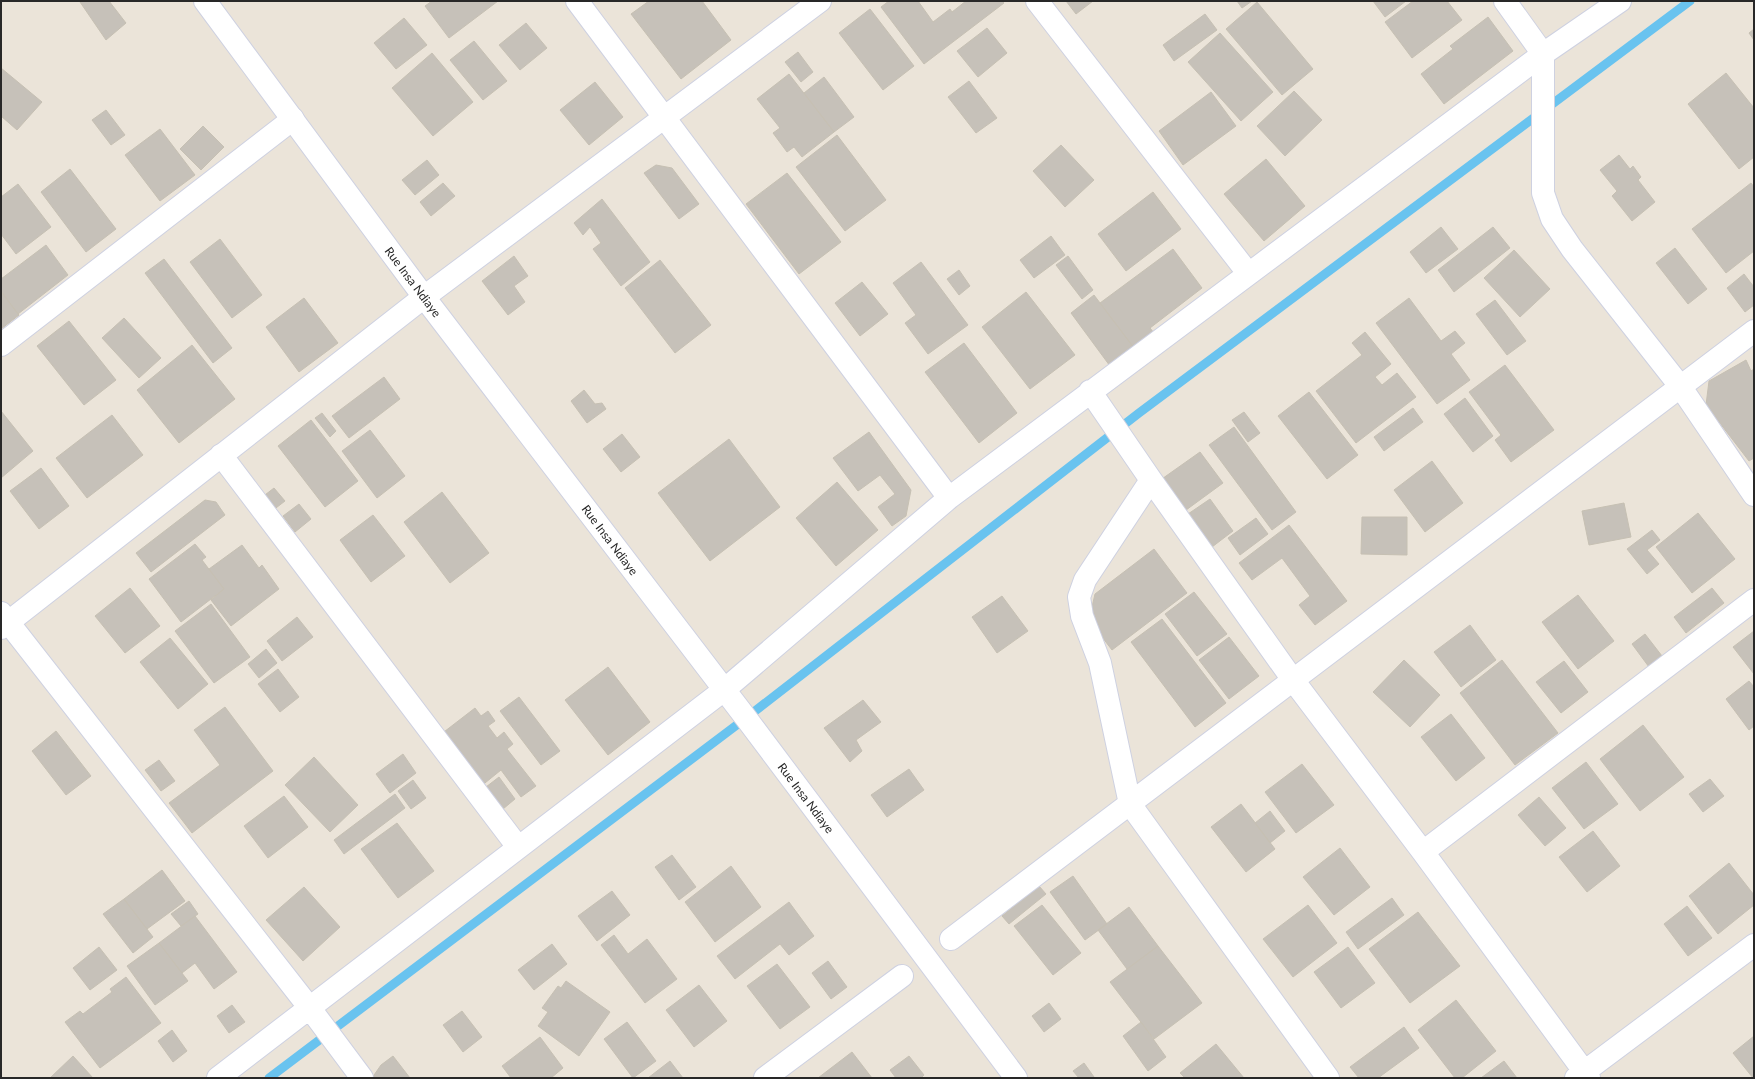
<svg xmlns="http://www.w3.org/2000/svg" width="1755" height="1079" font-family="Lato,sans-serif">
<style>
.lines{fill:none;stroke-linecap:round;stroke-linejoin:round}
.stream{stroke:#69c3ef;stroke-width:9}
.building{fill:#c6c1b9;stroke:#c6c0b3}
.street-casing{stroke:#ced1e1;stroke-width:24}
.secondary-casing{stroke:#ced1e1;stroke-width:24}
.street{stroke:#fff;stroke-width:22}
.secondary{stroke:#fff;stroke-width:22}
.labels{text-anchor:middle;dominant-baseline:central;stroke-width:4;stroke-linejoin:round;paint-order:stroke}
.street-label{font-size:12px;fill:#282828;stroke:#fff}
</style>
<rect width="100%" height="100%" fill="#ebe4d9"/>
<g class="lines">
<path class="stream" d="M269,1078L746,718L1139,413L1690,1"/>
</g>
<path class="building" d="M82,1H109L126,23L106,40L80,2Z
M432,1H498L449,38L425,6Z
M649,1H702L731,40L681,79L631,14Z
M889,1H918L933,22L950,9L952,12L966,1H1002L1004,3L924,64L881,7Z
M1066,1H1093L1076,14Z
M1237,1H1252L1242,8Z
M1373,1H1406L1385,17Z
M1413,1H1447L1462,20L1412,58L1385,22Z
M1257,2L1313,69L1282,95L1226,29Z
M870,9L914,66L883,90L839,33Z
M1205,14L1217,30L1174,61L1163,45Z
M1488,17L1513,51L1444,104L1421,74L1453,49L1450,46Z
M404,18L427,45L396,69L374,43Z
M526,23L547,48L520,70L499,45Z
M987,28L1007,53L978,77L957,51Z
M1754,29V40L1749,33Z
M1220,33L1273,92L1241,121L1188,62Z
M474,41L507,81L483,100L450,60Z
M798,52L813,72L801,82L785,62Z
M432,53L473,102L433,136L392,88Z
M1,68L42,102L17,130L1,116Z
M1726,73L1754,108V157L1739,169L1688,104Z
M789,74L834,132L802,157L794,147L787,152L773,133L780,128L757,99Z
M824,77L854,117L834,132L804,93Z
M969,81L997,118L976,133L948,97Z
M595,82L623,117L589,145L560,110Z
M1294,91L1322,120L1285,156L1257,126Z
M1211,92L1236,126L1183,165L1159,131Z
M106,110L125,135L111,145L92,120Z
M203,126L224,147L201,170L180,149Z
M160,129L195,175L160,201L125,155Z
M837,135L886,200L845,231L796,167Z
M1061,145L1094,180L1065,207L1033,171Z
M1619,155L1630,169L1633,166L1641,177L1638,180L1655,202L1632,221L1612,196L1617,191L1600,170Z
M1266,159L1305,206L1264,241L1224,194Z
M427,160L439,175L415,195L402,180Z
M656,165L672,168L699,204L679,219L644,173Z
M70,169L116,229L86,252L41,192Z
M787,173L841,242L799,274L746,204Z
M443,183L455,196L431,216L420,202Z
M1751,183L1754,187V251L1726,273L1692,229Z
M18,184L51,227L16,254L1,234V197Z
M1153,192L1181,229L1126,271L1098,234Z
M602,199L650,262L621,286L593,249L601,243L590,227L583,235L574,223Z
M1441,227L1458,249L1426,273L1410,252Z
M1493,227L1510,248L1454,292L1438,270Z
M1051,236L1065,255L1034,278L1020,260Z
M220,239L262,295L232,318L190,262Z
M46,245L68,275L18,314L1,291V279Z
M1675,248L1707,289L1688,304L1656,263Z
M1173,249L1202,288L1150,328L1154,333L1134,348L1100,303Z
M1514,250L1550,289L1520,317L1484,278Z
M514,256L528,276L514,286L525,302L508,315L482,281Z
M1068,256L1093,290L1082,299L1056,265Z
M164,259L232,348L213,363L145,273Z
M660,260L711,325L675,353L625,288Z
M921,262L968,325L928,354L905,323L916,315L893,283Z
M959,270L970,286L959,295L947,279Z
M1744,274L1754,287V305L1745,312L1727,288Z
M862,282L888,314L860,336L835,303Z
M1,292L19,315L1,329Z
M1026,292L1075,355L1030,389L982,327Z
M1094,295L1134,348L1110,366L1071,313Z
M304,298L338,343L299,372L266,327Z
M1409,298L1441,341L1455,331L1465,343L1451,354L1470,380L1437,404L1376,323Z
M1495,300L1526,341L1507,355L1476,314Z
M124,318L161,358L139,378L102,338Z
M69,321L116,380L84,405L37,346Z
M1365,332L1391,364L1375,377L1382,385L1397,373L1416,397L1356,443L1316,391L1362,355L1352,343Z
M964,343L1017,413L979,443L925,372Z
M192,345L235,399L179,443L137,390Z
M1746,360L1751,371L1754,369V458L1749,461L1706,405L1709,381Z
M1505,365L1554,430L1511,462L1495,440L1501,435L1469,392Z
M384,377L400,399L349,438L332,416Z
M584,390L595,404L602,403L606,409L587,423L571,401Z
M1309,392L1358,455L1327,479L1278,416Z
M1465,398L1493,436L1473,452L1444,414Z
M1413,408L1423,422L1384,451L1374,437Z
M1,411L33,451L1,478Z
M1244,412L1260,433L1248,442L1232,420Z
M322,413L336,431L330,437L315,418Z
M112,415L143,455L87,498L56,458Z
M311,420L358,481L325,507L278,446Z
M1234,427L1296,512L1272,530L1209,445Z
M370,430L405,476L377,498L342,451Z
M869,432L911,490L906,516L892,526L878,507L895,494L880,475L858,491L833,458Z
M622,434L640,457L621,472L603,449Z
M729,439L780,507L710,561L658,493Z
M1200,452L1223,483L1182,513L1159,481Z
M1432,461L1463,503L1425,532L1394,490Z
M41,468L69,506L39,529L10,491Z
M837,482L878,530L836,566L796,518Z
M274,488L285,501L272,511L261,498Z
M442,492L489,553L450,583L404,522Z
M1210,499L1233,531L1212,547L1188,514Z
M205,500L216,502L225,515L151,572L136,553Z
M1624,503L1631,537L1589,545L1582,511Z
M299,504L311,519L295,532L283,516Z
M1698,513L1735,559L1692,593L1656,547Z
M373,515L405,556L371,582L340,540Z
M1362,517H1407V555L1361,554Z
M1256,518L1268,534L1240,555L1228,538Z
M1289,525L1347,601L1315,625L1299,605L1310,596L1282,558L1252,580L1239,563Z
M1652,530L1660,540L1647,550L1659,564L1647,574L1627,549Z
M195,544L206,557L202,560L224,589L181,622L149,579Z
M242,545L259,568L262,565L279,589L231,626L211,600L224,589L209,569Z
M1154,549L1187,593L1112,650L1089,620L1095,594Z
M130,588L160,626L125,653L95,616Z
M1712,588L1724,603L1686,633L1674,617Z
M1194,592L1227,634L1197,656L1165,614Z
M1578,595L1614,641L1578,669L1542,622Z
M1002,596L1028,631L997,653L972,617Z
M211,604L250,657L214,683L175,631Z
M297,617L313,637L282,661L267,641Z
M1162,619L1226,703L1195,727L1131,642Z
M1470,625L1496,660L1461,687L1434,652Z
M1754,631V674L1733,647Z
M1645,634L1662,656L1649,667L1632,644Z
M1229,637L1259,676L1229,699L1199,660Z
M170,638L208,684L178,709L140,662Z
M266,649L277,663L259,678L248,664Z
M1404,660L1440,695L1410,727L1373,692Z
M1502,660L1558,733L1515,765L1460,693Z
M1564,661L1588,692L1561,713L1536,682Z
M608,667L650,722L608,755L565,700Z
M278,669L299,697L280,712L258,684Z
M1749,681L1754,687V726L1749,730L1726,699Z
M519,697L560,751L541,765L500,711Z
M863,700L881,722L856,740L862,751L850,762L824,728Z
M225,707L273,771L192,833L169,803L220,765L194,730Z
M475,708L481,716L488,711L495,721L488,726L497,738L504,732L513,744L507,749L536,786L521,797L501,770L480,787L440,735Z
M1451,714L1485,758L1456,781L1421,737Z
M1643,725L1684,777L1640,811L1600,759Z
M56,731L91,776L66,795L32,751Z
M403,754L416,773L390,793L376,774Z
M314,757L358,805L330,832L285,785Z
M159,760L175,781L161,791L145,770Z
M1586,762L1618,804L1584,829L1552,788Z
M1302,764L1334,805L1296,833L1265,792Z
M909,769L924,790L887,817L871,795Z
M499,777L515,799L503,809L486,787Z
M1710,779L1724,796L1703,812L1689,794Z
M413,780L426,798L411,809L398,791Z
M395,794L405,808L344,854L334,840Z
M284,796L308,827L268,858L244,826Z
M1539,797L1566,828L1545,846L1518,815Z
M1241,804L1275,849L1246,872L1211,827Z
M1270,811L1285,831L1270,843L1255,823Z
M397,823L434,871L398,898L361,849Z
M1593,831L1620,866L1587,892L1559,857Z
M1340,848L1370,887L1334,915L1303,877Z
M672,855L696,887L679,900L655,867Z
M1729,863L1754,895V905L1718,934L1689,896Z
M731,866L761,907L715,942L685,902Z
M162,870L185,901L147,929L124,899Z
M1073,876L1107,924L1085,940L1050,892Z
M1039,886L1046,894L1009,924L1002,916Z
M304,887L340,927L303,961L266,920Z
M612,891L630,915L597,941L578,916Z
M1392,898L1404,915L1358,949L1346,932Z
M124,899L153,937L133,953L103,914Z
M189,901L198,914L181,926L171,914Z
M789,902L814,936L789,955L780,944L735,979L717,956Z
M1042,905L1081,953L1053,975L1014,926Z
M1308,905L1337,943L1293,977L1263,939Z
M1687,906L1712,938L1688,956L1664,924Z
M1129,907L1158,946L1127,969L1098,930Z
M1418,912L1460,966L1410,1003L1369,949Z
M195,916L237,972L214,989L195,963L182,973L159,943Z
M614,935L628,954L647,939L677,979L645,1003L601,945Z
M159,943L188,981L155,1005L127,966Z
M552,944L567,964L534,990L518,970Z
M1158,946L1202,1003L1154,1039L1110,982Z
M99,947L117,970L90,990L73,968Z
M1348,947L1375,983L1341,1008L1314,972Z
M828,961L847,987L831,999L812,973Z
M777,964L810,1007L780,1029L747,986Z
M126,977L161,1023L100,1068L65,1022L80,1011L83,1014L112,992L110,989Z
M566,981L610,1012L579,1056L538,1026L548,1012L542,1008L558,986L561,988Z
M699,985L727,1021L694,1047L666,1010Z
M1456,1000L1496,1051L1462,1078H1455L1418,1030Z
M1049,1003L1061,1019L1044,1032L1032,1016Z
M232,1005L245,1022L229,1033L217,1016Z
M462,1011L482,1037L463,1052L443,1025Z
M627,1022L656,1061L633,1078L604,1039Z
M1141,1022L1166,1057L1148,1071L1123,1036Z
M1404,1027L1419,1048L1378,1078H1359L1350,1067Z
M172,1030L187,1051L173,1062L158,1041Z
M1754,1036V1078H1753L1733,1053Z
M540,1037L563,1068L551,1078H511L502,1066Z
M1216,1044L1244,1078H1185L1180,1073Z
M852,1052L872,1078H818Z
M73,1056L93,1078H50Z
M393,1056L410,1078H372L381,1065Z
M909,1056L924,1075L921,1078H896L890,1070Z
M670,1061L683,1078H648Z
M1504,1061L1517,1078H1481Z
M1084,1063L1094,1077L1092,1078H1079L1073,1071Z"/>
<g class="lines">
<g class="street-casing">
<path id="street" d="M577,1L949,498
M1037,1L1248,273
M1505,1L1543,54V193L1552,219L1572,249L1680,386L1754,495
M1,345L293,119
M1090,391L1151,480L1293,680L1423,852L1589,1078
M221,455L518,847
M1151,480L1085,580L1079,597L1082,616L1100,663L1130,804L1328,1078
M1,613L309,1007L362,1078
M1,628L424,297L820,1
M1423,852L1754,600
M951,939L1754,331
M218,1078L724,690L949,498L1543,54L1620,1
M765,1078L902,976
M1576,1078L1754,945"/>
</g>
<g class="secondary-casing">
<path id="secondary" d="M205,1L424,297L746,718L1016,1078"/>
</g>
<use href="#street" class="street"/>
<use href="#secondary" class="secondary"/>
</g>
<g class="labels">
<g class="street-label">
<text transform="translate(413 282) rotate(53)">Rue Insa Ndiaye</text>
<text transform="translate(610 540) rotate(53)">Rue Insa Ndiaye</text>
<text transform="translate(806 798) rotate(53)">Rue Insa Ndiaye</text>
</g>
</g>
<rect width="1755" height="1079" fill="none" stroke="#282828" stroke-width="4"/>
</svg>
